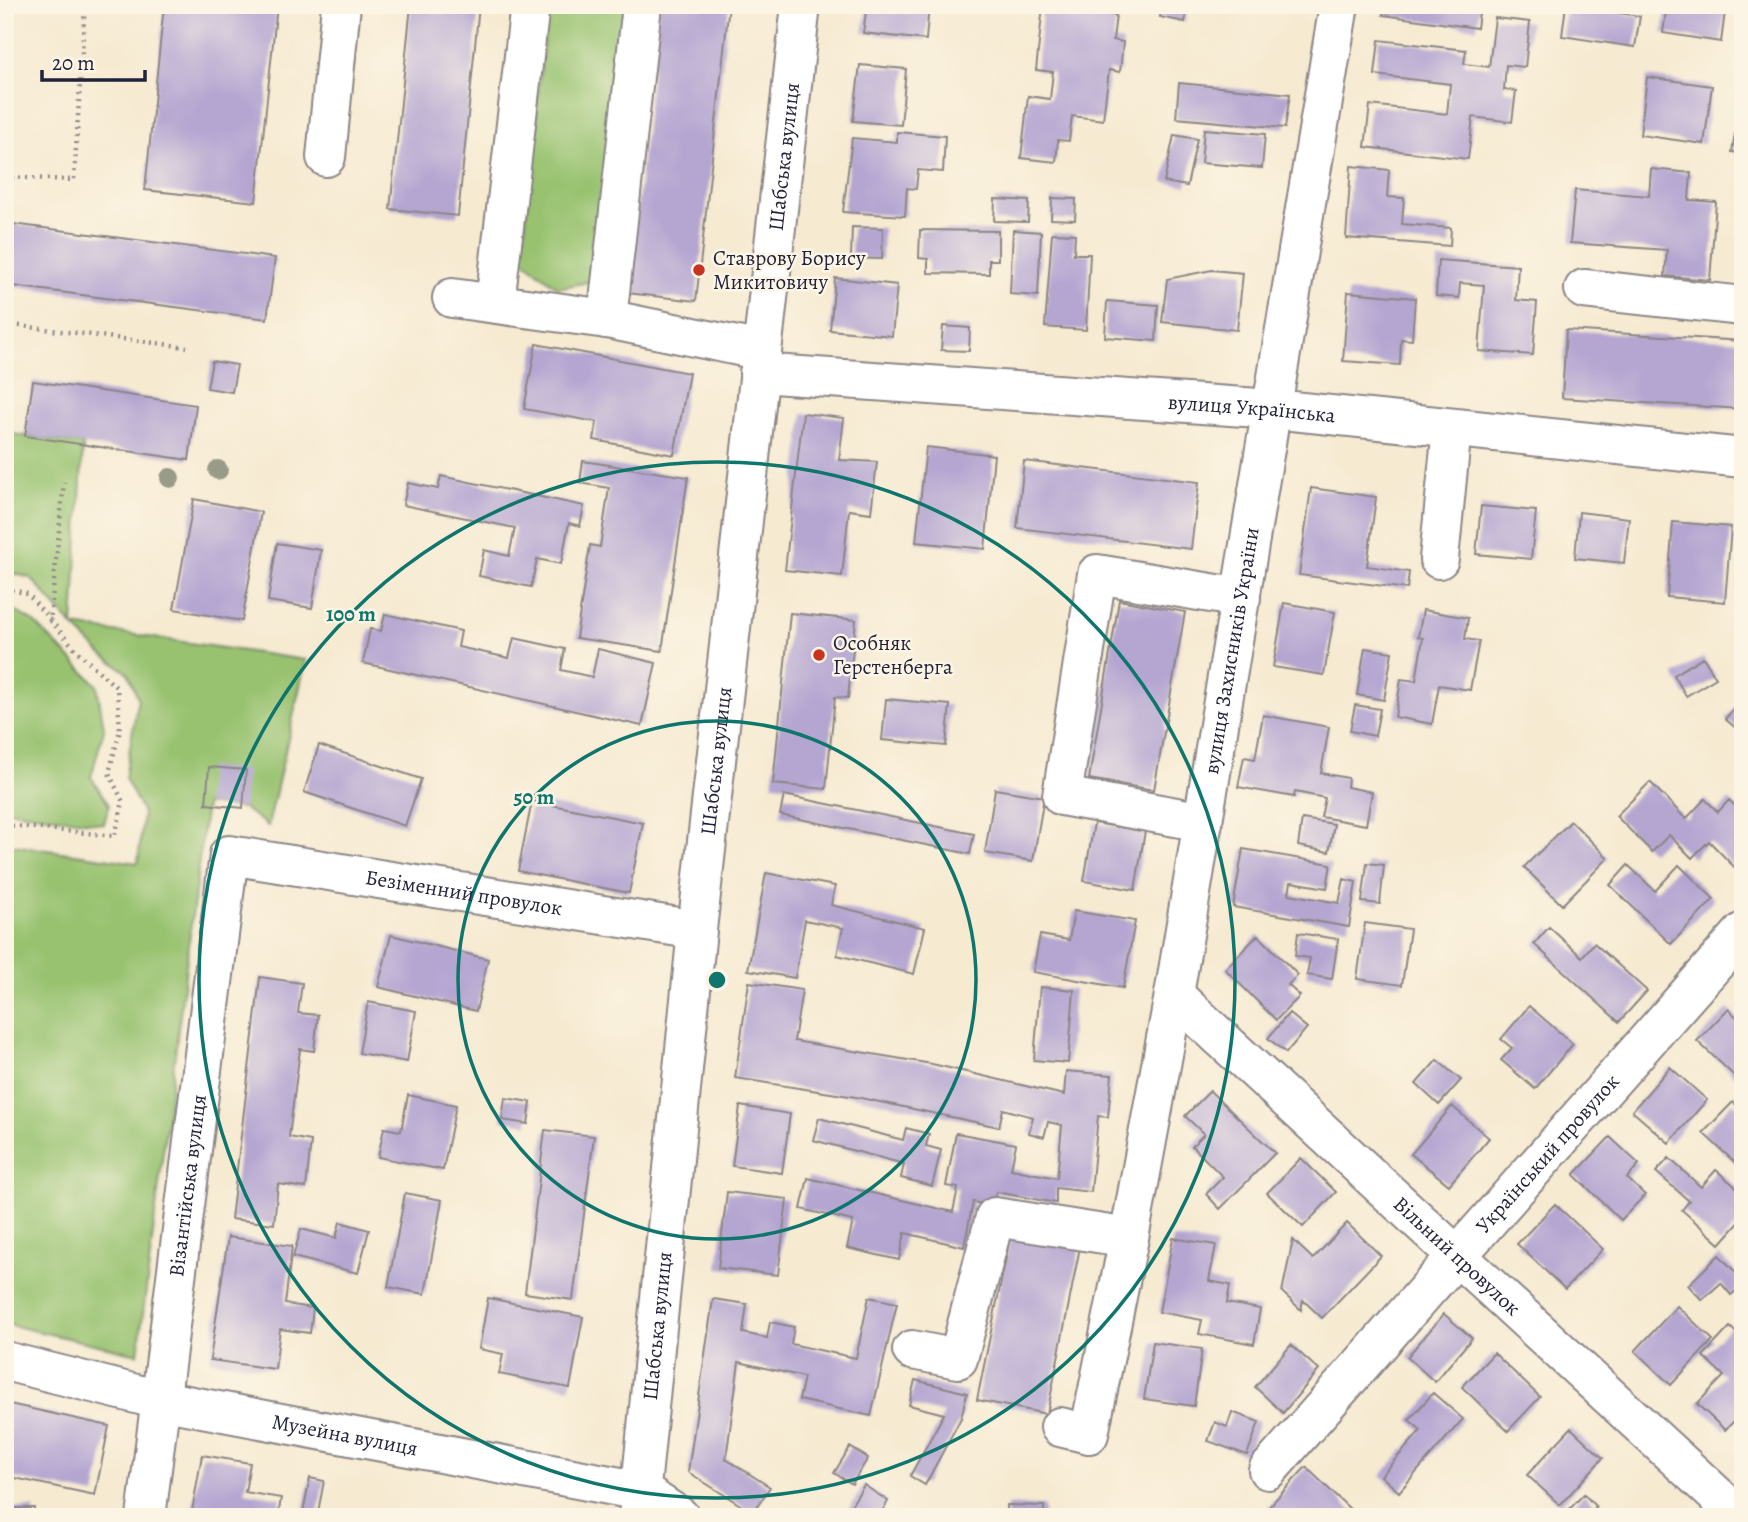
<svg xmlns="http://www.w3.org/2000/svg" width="1748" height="1522" font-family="Alegreya,serif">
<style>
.green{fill:#98c26f;stroke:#5d7255;stroke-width:2}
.building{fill:#b4a5d1}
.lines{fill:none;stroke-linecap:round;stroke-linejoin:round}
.minor-casing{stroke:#8c8686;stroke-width:42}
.major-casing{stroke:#8c8686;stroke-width:42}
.path{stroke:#8c8686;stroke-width:4.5;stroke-dasharray:2 5;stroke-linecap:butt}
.minor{stroke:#fff;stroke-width:38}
.major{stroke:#fff;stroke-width:38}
.tree{fill:#989b88}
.ring{fill:none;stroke:#0f766e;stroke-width:3.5}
.poi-dot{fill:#c8321e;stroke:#fcf5e5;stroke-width:2.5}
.labels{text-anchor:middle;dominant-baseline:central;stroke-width:5;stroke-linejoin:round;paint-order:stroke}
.street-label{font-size:21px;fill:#22223b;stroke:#fcf5e5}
.poi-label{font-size:21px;fill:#22223b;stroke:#fcf5e5;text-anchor:start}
.centre{fill:#0f766e;stroke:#fcf5e5;stroke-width:3.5}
.ring-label{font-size:21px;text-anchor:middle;font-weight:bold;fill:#0f766e;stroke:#fcf5e5;stroke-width:5;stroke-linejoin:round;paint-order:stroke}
</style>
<rect width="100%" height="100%" fill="#fcf5e5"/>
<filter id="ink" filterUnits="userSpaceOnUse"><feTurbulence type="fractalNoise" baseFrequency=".0143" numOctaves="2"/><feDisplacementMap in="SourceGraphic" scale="14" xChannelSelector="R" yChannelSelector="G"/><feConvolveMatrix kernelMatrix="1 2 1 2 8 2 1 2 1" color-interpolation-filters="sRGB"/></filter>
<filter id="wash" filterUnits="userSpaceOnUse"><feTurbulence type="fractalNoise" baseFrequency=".00686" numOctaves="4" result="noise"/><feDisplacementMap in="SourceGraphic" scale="28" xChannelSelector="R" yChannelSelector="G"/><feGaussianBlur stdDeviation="1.57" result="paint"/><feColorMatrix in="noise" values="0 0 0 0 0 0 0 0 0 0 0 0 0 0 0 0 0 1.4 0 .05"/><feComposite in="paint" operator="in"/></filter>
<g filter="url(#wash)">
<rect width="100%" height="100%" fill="#f6ead1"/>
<path class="green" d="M547,5H626L593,281L558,288L522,259Z
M5,433L83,444L73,626L306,660L268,826L243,808L206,804L138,1354L5,1324V844L138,863L143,813L125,778L138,698L128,673L100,653L73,626L31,578L5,571Z
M5,605L34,622L97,685L104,729L91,777L109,805L104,824L5,810Z"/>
<g id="blocks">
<path class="building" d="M164,5H277L256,202L145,190Z
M411,5H479L458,216L390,209Z
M659,5H729L696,301L628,293Z
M867,5H929L926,40L863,33Z
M1162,5H1188L1185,22L1160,17Z
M1384,5H1480L1477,28L1383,15Z
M1566,5H1590L1589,9L1640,16L1635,47L1562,36Z
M1667,5H1726L1721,42L1663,33Z
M1043,6L1116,15L1113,40L1123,42L1120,72L1109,70L1103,120L1072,116L1069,141L1058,140L1056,162L1021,158L1028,96L1050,99L1053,72L1036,70Z
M1495,18L1530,22L1525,67L1506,65L1504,90L1516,91L1512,122L1473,117L1468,159L1365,147L1370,105L1447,114L1450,84L1375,75L1379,40L1466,50L1464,64L1489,67Z
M860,65L906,69L901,125L853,121Z
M1647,77L1712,86L1704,144L1640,135Z
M1179,83L1290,94L1285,128L1176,118Z
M1741,97H1743V153L1732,152Z
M1204,129L1265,134L1262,168L1201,163Z
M897,132L945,136L943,172L918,170L916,189L907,188L905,216L843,212L852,138L897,142Z
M1174,135L1197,139L1187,186L1164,182Z
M1351,166L1389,170L1387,197L1404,198L1402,224L1451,228L1450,246L1346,238Z
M1651,169L1691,173L1689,200L1716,202L1710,280L1665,276L1667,250L1570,243L1575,190L1649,196Z
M1052,198L1076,199L1075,220L1051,219Z
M995,199L1029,201L1028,222L994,221Z
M5,223L275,258L267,319L5,285Z
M852,227L883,228L882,259L851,258Z
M920,230L998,231V260H989V274L928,273V259L919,258Z
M1013,230L1041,232L1038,296L1010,294Z
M1052,233L1075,234L1074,254H1090L1086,330L1045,327Z
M1438,260L1518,266L1516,300L1537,302L1533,355L1479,351L1484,285L1460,283L1459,298L1436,296Z
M1212,270L1243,273L1237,330L1162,322L1167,279Z
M835,278L897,285L892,336L830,330Z
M1348,292L1415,298L1412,340L1401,339L1400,365L1343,361Z
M1107,301L1158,305L1156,341L1105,337Z
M943,326L970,328L969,351L941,350Z
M1566,330L1743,341L1742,409L1562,398Z
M536,344L689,373L674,455L594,440L597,422L524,409Z
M212,361L237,365L232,392L207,388Z
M33,381L196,405L189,460L25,436Z
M803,413L844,418L839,460L877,462L871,513L849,510L842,576L785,570Z
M926,447L994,455L985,549L916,542Z
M583,461L688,477L662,651L576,638L590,545L600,547L609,488L580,483Z
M1024,461L1199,482L1191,549L1017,528Z
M441,476L584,506L580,526L569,523L561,564L537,559L531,587L479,576L484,550L509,556L515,528L403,505L408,483L438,489Z
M1311,488L1376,497L1367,566L1409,572L1407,589L1299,575Z
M194,499L261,512L242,621L174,609Z
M1481,506L1536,511L1531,559L1476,554Z
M1579,512L1629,518L1624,563L1575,558Z
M1673,522L1731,527L1725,602L1667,597Z
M277,543L321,550L312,608L268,601Z
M1119,600L1185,612L1154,790L1089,779Z
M1284,603L1335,612L1324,675L1273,667Z
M1423,610L1468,618L1465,639L1479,641L1470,690L1439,685L1432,724L1395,717L1401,679L1416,681L1423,638L1418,637Z
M790,613L856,620L848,698L835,697L826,789L773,784Z
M385,614L461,631L458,647L509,658L514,638L565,649L561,670L592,677L598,649L656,663L642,726L363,663L370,629L381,631Z
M1365,648L1392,652L1384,700L1357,695Z
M1703,657L1716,678L1686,696L1674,675Z
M1743,698V734L1725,719Z
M886,699L950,705L946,746L882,740Z
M1355,705L1380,709L1375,736L1350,731Z
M1263,715L1329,727L1321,773L1348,778L1347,787L1372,792L1366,825L1321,817L1325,798L1295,792L1294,797L1238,787L1244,757L1255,759Z
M319,745L421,779L405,826L304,792Z
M209,767L246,770L243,808L206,804Z
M1650,782L1686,819L1705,799L1718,812L1729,800L1743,813V870L1740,873L1709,841L1692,858L1669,835L1652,852L1616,816Z
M995,789L1044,797L1033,861L985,853Z
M784,795L974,834L970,854L780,815Z
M532,801L643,823L629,893L518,871Z
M1302,819L1334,824L1329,852L1298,846Z
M1571,821L1608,858L1562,905L1524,867Z
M1094,823L1145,831L1135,890L1084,881Z
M1243,849L1331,864L1327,888L1291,882L1289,894L1339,903L1344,879L1356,882L1349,927L1233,907Z
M1367,863L1384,865L1380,904L1362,902Z
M1628,865L1655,891L1679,865L1714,899L1671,944L1610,885Z
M766,873L835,886L831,905L925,928L914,974L837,955L843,928L805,920L795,978L748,970Z
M1074,911L1135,921L1123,988L1033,972L1040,935L1069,940Z
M1365,923L1410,929L1402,985L1357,979Z
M1549,927L1582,957L1594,943L1647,991L1619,1022L1534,944Z
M1298,933L1338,939L1332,979L1307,975L1310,958L1295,956Z
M391,935L488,959L476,1011L378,987Z
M1258,935L1298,975L1288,985L1300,996L1276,1020L1225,969Z
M260,977L302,983L298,1013L318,1015L314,1051L300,1049L289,1137L311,1141L306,1188L278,1184L274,1224L231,1219Z
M749,982L802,990L794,1041L932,1064L1064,1095L1066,1071L1112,1075L1108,1117L1098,1116L1091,1192L1056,1188V1203L996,1192L993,1206L973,1202L964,1247L905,1233L899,1260L847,1248L853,1221L801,1209L808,1178L953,1212L958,1188L946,1186L956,1133L1016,1144L1011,1169L1057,1178L1062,1125L1048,1122L1044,1137L1029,1133L1033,1117L1003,1109L999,1127L856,1097L735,1078Z
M1040,987L1074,990L1068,1063L1034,1060Z
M368,1002L416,1011L407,1062L359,1053Z
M1529,1006L1573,1044L1535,1089L1501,1060L1512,1048L1501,1039Z
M1728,1009L1743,1023V1084L1697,1041Z
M1289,1013L1307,1028L1286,1053L1268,1038Z
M1437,1060L1461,1080L1439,1105L1416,1084Z
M1670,1067L1707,1100L1669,1143L1632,1111Z
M1210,1091L1275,1153L1220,1209L1206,1194L1223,1177L1192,1146L1204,1134L1185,1116Z
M408,1095L456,1105L443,1170L378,1157L384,1128L401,1131Z
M505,1098L531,1102L528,1124L502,1120Z
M1733,1102L1743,1111V1170L1703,1133Z
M740,1106L790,1114L782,1173L732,1166Z
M1452,1106L1489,1138L1449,1185L1411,1154Z
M819,1118L903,1140L906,1128L929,1134L926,1146L941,1150L932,1186L901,1178L904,1164L813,1140Z
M545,1130L594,1136L573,1300L525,1293Z
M1610,1137L1639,1164L1627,1178L1645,1195L1621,1220L1574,1175Z
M1301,1158L1336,1192L1303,1227L1267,1193Z
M1669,1158L1701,1187L1716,1170L1743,1193V1218L1720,1244L1682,1210L1689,1201L1656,1172Z
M727,1192L787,1199L778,1275L718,1268Z
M405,1193L442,1200L425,1294L388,1287Z
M1555,1204L1603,1249L1565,1289L1517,1244Z
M340,1222L369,1230L358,1273L293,1257L301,1229L336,1238Z
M1347,1223L1381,1256L1322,1318L1303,1300L1301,1310L1282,1292L1293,1240L1313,1259Z
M1011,1233L1080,1247L1047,1414L977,1400Z
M228,1237L292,1246L285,1304L313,1308L310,1333L280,1329L275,1369L210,1360Z
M1173,1238L1216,1245L1209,1281L1230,1285L1227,1303L1260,1309L1254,1344L1199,1334L1202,1320L1159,1312Z
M1719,1255L1743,1280V1285L1731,1295L1721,1283L1702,1300L1688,1285Z
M869,1297L897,1303L871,1416L799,1400L804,1377L739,1362L726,1459L770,1487L753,1513L688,1472L713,1299L747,1304L743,1333L767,1338L770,1322L794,1327L791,1344L856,1358Z
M488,1298L583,1317L570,1388L499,1374L503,1354L479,1349Z
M1677,1306L1713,1340L1671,1385L1635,1351Z
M1444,1314L1472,1338L1435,1382L1407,1357Z
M1730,1327L1743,1339V1356L1738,1360L1743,1364V1412L1725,1430L1697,1404L1724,1376L1703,1356Z
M1153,1342L1202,1349L1194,1406L1144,1399Z
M1291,1345L1319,1370L1283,1413L1255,1387Z
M1494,1353L1540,1397L1508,1431L1462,1387Z
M915,1380L967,1393L961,1418L925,1485L910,1476L944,1414L909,1405Z
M1433,1393L1463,1419L1399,1492L1381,1476L1421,1430L1409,1420Z
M5,1403L109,1426L95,1495L5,1476Z
M1232,1412L1259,1422L1247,1455L1208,1441L1215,1422L1227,1427Z
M1571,1428L1603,1458L1560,1505L1527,1475Z
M850,1447L868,1458L852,1484L834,1473Z
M202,1455L250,1463L245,1492L281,1498L278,1517L244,1513L243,1517H191Z
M1306,1467L1355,1514L1353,1517H1268L1264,1512Z
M310,1478L324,1481L317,1517H302Z
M864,1485L888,1501L879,1517H844Z
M1584,1494L1596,1507L1587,1517H1562Z
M1007,1505L1044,1506V1517H1007Z
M5,1508H34V1517H5Z"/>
</g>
</g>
<g filter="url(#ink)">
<use href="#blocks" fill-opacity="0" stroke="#8c8686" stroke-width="2"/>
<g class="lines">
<g class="minor-casing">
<g id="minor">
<path d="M326,157L341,5"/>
<path d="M1584,289L1743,306"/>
<path d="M452,298L607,319L762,351"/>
<path d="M495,303L530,5"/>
<path d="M607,319L642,5"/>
<path id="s1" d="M759,373L1273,409L1743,458"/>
<path d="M1439,559L1452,428"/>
<path d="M1203,822L1062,796L1097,574L1241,598"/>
<path id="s2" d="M1174,995L1740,1517"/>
<path d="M912,1350L958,1359L995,1217L1129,1238"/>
<path id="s3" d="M5,1361L160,1400L641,1491L680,1517"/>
<path id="s4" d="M1060,1427L1089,1434L1129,1238L1174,995L1339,5"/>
<path id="s5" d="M1268,1470L1743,932"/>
<path id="s6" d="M146,1517L229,855L697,930"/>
</g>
</g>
<g class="major-casing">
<g id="major">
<path id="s7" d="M638,1517L697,930L801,5"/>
</g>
</g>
<path class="path" d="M5,177L74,180L85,5
M5,324L187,347
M5,588L28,594L50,620
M5,825L115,836L123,802L109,773L120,730L117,688L78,652L50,620L64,482"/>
<use href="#minor" class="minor"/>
<use href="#major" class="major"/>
</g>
<g class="tree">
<circle cx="218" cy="470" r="10"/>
<circle cx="170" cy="478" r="10"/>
</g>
</g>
<g class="ring">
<circle cx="717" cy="980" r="259"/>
<circle cx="717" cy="980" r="518"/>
</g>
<g class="poi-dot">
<circle cx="699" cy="270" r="7"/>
<circle cx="819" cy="655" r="7"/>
</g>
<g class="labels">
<g class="street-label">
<text stroke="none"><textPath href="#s7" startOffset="1368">Шабська вулиця</textPath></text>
<text stroke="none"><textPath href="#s1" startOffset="494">вулиця Українська</textPath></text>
<text stroke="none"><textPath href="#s4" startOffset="826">вулиця Захисників України</textPath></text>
<text stroke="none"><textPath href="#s7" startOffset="760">Шабська вулиця</textPath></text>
<text stroke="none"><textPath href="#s6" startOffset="905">Безіменний провулок</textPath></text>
<text stroke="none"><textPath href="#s5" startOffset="422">Український провулок</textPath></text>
<text stroke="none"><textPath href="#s6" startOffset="334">Візантійська вулиця</textPath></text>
<text stroke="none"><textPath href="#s2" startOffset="385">Вільний провулок</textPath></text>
<text stroke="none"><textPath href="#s7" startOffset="192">Шабська вулиця</textPath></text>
<text stroke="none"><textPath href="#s3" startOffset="348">Музейна вулиця</textPath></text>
</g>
<g class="poi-label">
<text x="713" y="258">Ставрову Борису<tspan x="713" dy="24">Микитовичу</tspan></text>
<text x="833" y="643">Особняк<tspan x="833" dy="24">Герстенберга</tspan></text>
</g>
</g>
<circle cx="717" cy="980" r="10" class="centre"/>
<g class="ring-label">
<text x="351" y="621">100 m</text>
<text x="534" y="804">50 m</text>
</g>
<rect width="1748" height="1522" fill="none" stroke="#fcf5e5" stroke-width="28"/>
<path d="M42 70v10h103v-10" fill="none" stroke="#22223b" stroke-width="3.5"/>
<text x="52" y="70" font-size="21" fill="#22223b" stroke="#fcf5e5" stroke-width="5" paint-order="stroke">20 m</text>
</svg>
